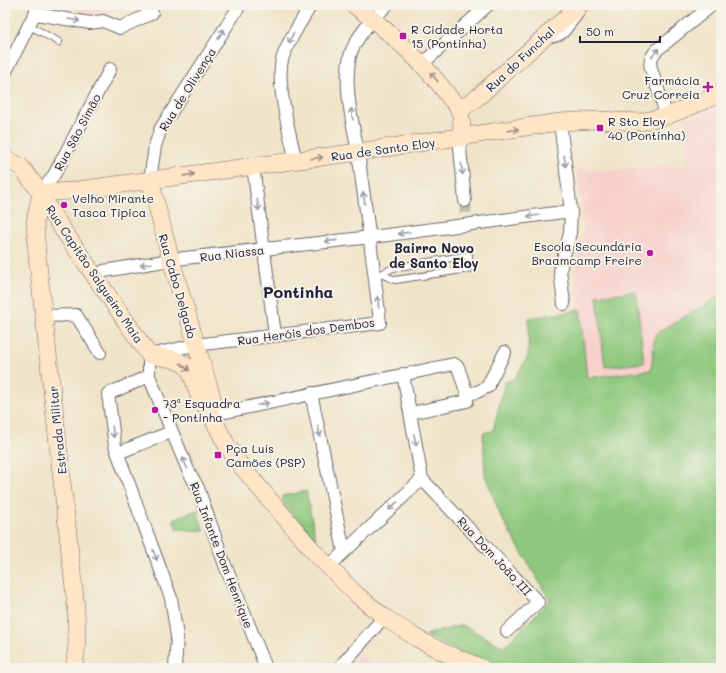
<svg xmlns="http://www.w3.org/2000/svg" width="726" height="673" font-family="Mali,sans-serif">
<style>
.built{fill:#f7d0cb}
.green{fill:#8dc87d;stroke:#58755c}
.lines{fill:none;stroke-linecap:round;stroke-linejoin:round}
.street-tunnel{stroke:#c7bdac;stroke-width:12;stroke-dasharray:12 6;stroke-linecap:butt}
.lane-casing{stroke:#6a666c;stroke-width:8}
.street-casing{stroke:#6a666c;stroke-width:14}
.secondary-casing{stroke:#6a666c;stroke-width:18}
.lane{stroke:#fff;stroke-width:6}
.street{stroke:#fff;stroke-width:12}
.secondary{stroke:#ffe4c6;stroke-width:17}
.oneway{stroke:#9c9ca7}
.oneway2{stroke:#9c8d87}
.poi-dot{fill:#b5179e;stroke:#f7f3e8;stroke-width:1.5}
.labels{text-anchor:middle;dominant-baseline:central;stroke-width:4;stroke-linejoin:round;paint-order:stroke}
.poi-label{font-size:12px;fill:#22223b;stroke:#f7f3e8;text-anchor:start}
.street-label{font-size:12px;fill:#22223b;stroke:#f7f3e8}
.neighbourhood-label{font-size:13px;font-weight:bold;fill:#22223b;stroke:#f7f3e8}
.district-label{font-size:16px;font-weight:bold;fill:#22223b;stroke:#f7f3e8}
</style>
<rect width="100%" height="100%" fill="#f7f3e8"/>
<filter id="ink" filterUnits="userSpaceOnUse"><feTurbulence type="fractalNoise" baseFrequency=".025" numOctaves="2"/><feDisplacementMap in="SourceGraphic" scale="8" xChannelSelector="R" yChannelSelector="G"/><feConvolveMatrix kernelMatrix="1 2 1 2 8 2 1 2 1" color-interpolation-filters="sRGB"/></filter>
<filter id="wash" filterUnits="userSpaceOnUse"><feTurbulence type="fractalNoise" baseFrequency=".012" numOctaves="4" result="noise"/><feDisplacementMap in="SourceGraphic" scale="16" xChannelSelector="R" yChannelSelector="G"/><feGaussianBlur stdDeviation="0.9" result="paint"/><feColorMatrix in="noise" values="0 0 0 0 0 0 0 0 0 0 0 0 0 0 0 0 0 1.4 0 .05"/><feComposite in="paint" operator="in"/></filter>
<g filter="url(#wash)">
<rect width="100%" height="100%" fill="#f0e4c8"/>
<path class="built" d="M70,5H131L104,17L90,18Z
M721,102V299L717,298L655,334L652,370L587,378L575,276L584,229L577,169L606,170L687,166L686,117Z
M360,653L377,668H348Z"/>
<path class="green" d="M636,291L644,363L605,367L597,296Z
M717,298L721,299V668H501L459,652L425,635L462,625L504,647L550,600L501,517L485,475L483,433L493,431L505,382L514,379L528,357L529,318L580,310L587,378L651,370L655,334Z
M306,491L316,540L284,505L282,496Z
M197,510L204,531L177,529L173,519Z"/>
</g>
<g filter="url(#ink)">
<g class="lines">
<path class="street-tunnel" d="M465,201L466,217"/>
<g class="lane-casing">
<path id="lane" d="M30,26L59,42
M549,40L560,37L565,34L582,12
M375,275L381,274L393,268L469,255V269L395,280L381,274"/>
</g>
<g class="street-casing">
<path id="street" d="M36,14L90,23L103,21L120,28L152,13L149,5
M422,64L488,5
M5,73L39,5
M667,116L651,69C649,60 652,55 658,49L712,5
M560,122L571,211L570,233L560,270L564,304
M461,138L460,148L465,201
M296,161C290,135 276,84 282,60C288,40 301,22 311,5
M253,166L275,335
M150,180L155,146L161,128L240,5
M41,193L54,175L110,69
M96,276L104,271L176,259L380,236L571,211
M45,316L76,315L100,353
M403,374L422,479
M149,376L108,394L115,446L171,598L177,636L175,668
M311,393L344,551
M411,413L467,401V394L477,392L489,386V383L505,352
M211,415L454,364L458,367L467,394
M118,453L171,432
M422,479L538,602L507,631
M328,567L422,479
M266,668L225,565L198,488L188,470L149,376V355L195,345L380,323C374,266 366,210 358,153C353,123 343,87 350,56C354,39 374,17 387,5
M339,668L384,617"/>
</g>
<g class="secondary-casing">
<path id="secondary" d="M354,5C390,32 424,62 450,98C453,102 456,104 458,108C463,116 462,129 461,138
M458,108L464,107L478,97L580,5
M5,158L21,167L41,193L50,211L149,355L173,359L184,364L190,370L201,402L209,408
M150,180L171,260L212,397L209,408L211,415L226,444L241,466L315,553L357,595L384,617L418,639L447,654L482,668
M41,193L71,191L358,152L560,122L597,120L641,122L667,116L721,94
M41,193L35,221L37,255L76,607L77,644L74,668"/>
</g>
<use href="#lane" class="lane"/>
<use href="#street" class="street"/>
<use href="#secondary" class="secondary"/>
</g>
<defs><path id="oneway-shaft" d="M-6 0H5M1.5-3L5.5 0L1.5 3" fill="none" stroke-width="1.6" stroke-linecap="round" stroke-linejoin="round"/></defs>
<g class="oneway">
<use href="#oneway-shaft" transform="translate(74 20) rotate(10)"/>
<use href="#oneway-shaft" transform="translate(221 34) rotate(-58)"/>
<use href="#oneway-shaft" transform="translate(291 38) rotate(115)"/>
<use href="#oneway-shaft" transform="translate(655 53) rotate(-52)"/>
<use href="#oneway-shaft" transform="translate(352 114) rotate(-99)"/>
<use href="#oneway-shaft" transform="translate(565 161) rotate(82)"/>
<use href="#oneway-shaft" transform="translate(462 169) rotate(84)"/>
<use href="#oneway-shaft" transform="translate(364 198) rotate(-98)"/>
<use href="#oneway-shaft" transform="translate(258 205) rotate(83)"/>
<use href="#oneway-shaft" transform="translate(533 216) rotate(173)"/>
<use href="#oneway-shaft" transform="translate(404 233) rotate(172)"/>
<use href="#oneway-shaft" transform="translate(331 241) rotate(174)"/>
<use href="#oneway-shaft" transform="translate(146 264) rotate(170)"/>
<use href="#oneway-shaft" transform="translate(378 302) rotate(-97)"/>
<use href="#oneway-shaft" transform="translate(263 404) rotate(-12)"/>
<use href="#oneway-shaft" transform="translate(319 431) rotate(78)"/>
<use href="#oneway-shaft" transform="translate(113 432) rotate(82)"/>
<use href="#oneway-shaft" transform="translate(415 440) rotate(80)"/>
<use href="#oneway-shaft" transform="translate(185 463) rotate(-113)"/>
<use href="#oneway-shaft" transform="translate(393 506) rotate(137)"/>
<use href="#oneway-shaft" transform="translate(155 555) rotate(70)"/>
</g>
<g class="oneway2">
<use href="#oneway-shaft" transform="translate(434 77) rotate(-131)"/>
<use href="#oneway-shaft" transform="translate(513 130) rotate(-9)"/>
<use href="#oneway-shaft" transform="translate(317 158) rotate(-8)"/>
<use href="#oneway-shaft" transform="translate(189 175) rotate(-8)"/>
<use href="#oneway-shaft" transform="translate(185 367) rotate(41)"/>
</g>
</g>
<g class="poi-dot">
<rect x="399" y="32" width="8" height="8" rx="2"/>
<path d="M706 81h4v4h4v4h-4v4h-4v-4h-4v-4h4z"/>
<rect x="596" y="124" width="8" height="8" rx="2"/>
<circle cx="64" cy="205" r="4"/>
<circle cx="650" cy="253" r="4"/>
<circle cx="155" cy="410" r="4"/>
<rect x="214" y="451" width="8" height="8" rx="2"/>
</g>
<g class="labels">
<g class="poi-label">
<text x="411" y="29">R Cidade Horta<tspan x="411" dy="14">15 (Pontinha)</tspan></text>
<text x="700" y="80" text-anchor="end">Farmácia<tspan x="700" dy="14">Cruz Correia</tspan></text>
<text x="608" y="121">R Sto Eloy<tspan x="608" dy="14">40 (Pontinha)</tspan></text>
<text x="72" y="198">Velho Mirante<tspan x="72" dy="14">Tasca Tipica</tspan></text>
<text x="642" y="246" text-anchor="end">Escola Secundária<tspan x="642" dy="14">Braamcamp Freire</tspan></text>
<text x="163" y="403">73ª Esquadra<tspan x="163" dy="14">- Pontinha</tspan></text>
<text x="226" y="448">Pça Luís<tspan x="226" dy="14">Camões (PSP)</tspan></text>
</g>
<g class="street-label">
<text transform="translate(520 59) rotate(-43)">Rua do Funchal</text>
<text transform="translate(187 89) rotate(-58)">Rua de Olivença</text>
<text transform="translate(77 132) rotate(-62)">Rua São Simão</text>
<text transform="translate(383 149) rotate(-8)">Rua de Santo Eloy</text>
<text transform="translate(232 253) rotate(-7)">Rua Niassa</text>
<text transform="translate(95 274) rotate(56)">Rua Capitão Salgueiro Maia</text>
<text transform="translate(178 286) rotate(74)">Rua Cabo Delgado</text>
<text transform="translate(306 331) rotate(-8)">Rua Heróis dos Dembos</text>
<text transform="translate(57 430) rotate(-96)">Estrada Militar</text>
<text transform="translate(222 555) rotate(69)">Rua Infante Dom Henrique</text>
<text transform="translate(495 556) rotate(47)">Rua Dom João III</text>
</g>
<g class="neighbourhood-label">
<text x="434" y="247">Bairro Novo<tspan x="434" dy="15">de Santo Eloy</tspan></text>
</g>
<g class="district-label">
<text x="298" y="291">Pontinha</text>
</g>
</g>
<rect width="726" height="673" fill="none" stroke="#f7f3e8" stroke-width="20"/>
<path d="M580 36v6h80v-6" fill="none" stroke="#22223b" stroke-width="2"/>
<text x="586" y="36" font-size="12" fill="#22223b" stroke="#f7f3e8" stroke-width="3" paint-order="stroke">50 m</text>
</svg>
